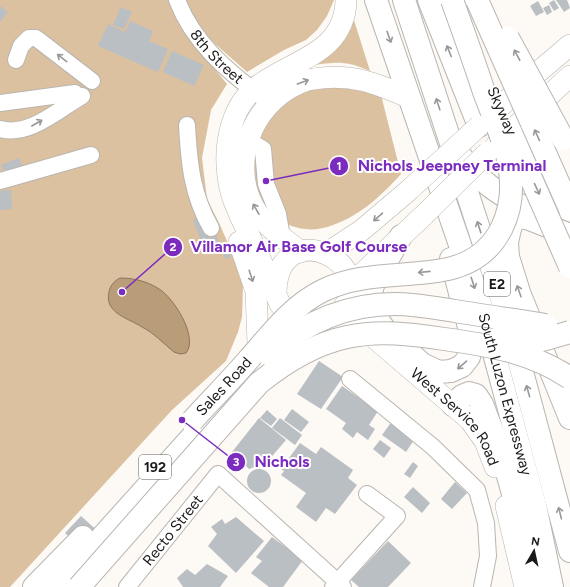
<svg xmlns="http://www.w3.org/2000/svg" width="570" height="587" font-family="Figtree,sans-serif">
<style>
.green{fill:#dbc19f}
.water{fill:#b99d79;stroke:#8a765c}
.building{fill:#b9bfc3}
.lines{fill:none;stroke-linecap:round;stroke-linejoin:round}
.minor-casing{stroke:#b9b5b0;stroke-width:18}
.major-casing{stroke:#b9b5b0;stroke-width:22}
.highway-casing{stroke:#b9b5b0;stroke-width:24}
.minor{stroke:#fff;stroke-width:16}
.major{stroke:#fff;stroke-width:21}
.highway{stroke:#fff;stroke-width:22}
.major-bridge-casing{stroke:#b9b5b0;stroke-width:22;stroke-linecap:butt}
.highway-bridge-casing{stroke:#b9b5b0;stroke-width:24;stroke-linecap:butt}
.major-bridge{stroke:#fff;stroke-width:21}
.highway-bridge{stroke:#fff;stroke-width:22}
.oneway{stroke:#999898}
.labels{text-anchor:middle;dominant-baseline:central;stroke-width:4;stroke-linejoin:round;paint-order:stroke}
.shield{fill:#fff;stroke:#605f5e;stroke-width:1}
.shield-label{font-size:14px;font-weight:bold;fill:#1c1a19}
.street-label{font-size:15px;fill:#1c1a19;stroke:#fff}
.leader{fill:none;stroke:#7b2cbf;stroke-width:1.5}
.callout-dot{fill:#7b2cbf;stroke:#fff;stroke-width:1.5}
.mark-label{font-size:12px;text-anchor:middle;font-weight:bold;fill:#fff}
.callout-label{font-size:16px;text-anchor:middle;font-weight:bold;fill:#7b2cbf;stroke:#fff;stroke-width:4;stroke-linejoin:round;paint-order:stroke}
</style>
<rect width="100%" height="100%" fill="#fdf9f4"/>
<path class="green" d="M0,0H168L192,41L227,84L211,110L202,158L207,199L220,225L240,271L243,286L242,317L238,332L226,361L172,410L10,587H0Z
M186,0H334L327,16L317,30L306,40L284,50L247,72L205,35L193,20Z
M353,17L370,71C346,60 337,62 312,65C335,51 344,44 353,17Z
M326,81L381,95L401,174C382,195 361,215 333,225C287,243 247,203 251,157C252,148 268,117 272,106Z"/>
<path class="water" d="M120,278C133,278 147,281 159,289C173,297 199,337 186,353L180,354L174,352C164,344 154,333 142,327C128,318 104,313 109,292C110,286 114,281 120,278Z"/>
<path class="building" d="M554,0L559,8L554,11L549,3Z
M556,0H567L570,8L564,12Z
M538,1L544,12L536,16L530,6Z
M549,5L552,12L547,15L543,8Z
M0,6L8,12L0,22Z
M121,7L132,12L124,29L113,25Z
M130,21L153,31L149,41L168,49L158,72L98,46L108,24L125,32Z
M172,51L204,65L194,86L163,72Z
M19,158L23,168L5,175L1,165Z
M11,190L12,209L0,210V191Z
M200,217L211,243L203,247L193,220Z
M216,234L219,243L212,245L209,237Z
M228,250L231,257L225,259L223,252Z
M319,361L343,377L321,409L297,394Z
M342,386L378,411L369,425L375,429L368,440L357,432L353,438L342,429L346,423L326,409Z
M292,409L309,422L301,432L284,420Z
M267,410L277,419L271,426L260,418Z
M259,418L286,440L267,462L249,469L232,452Z
M280,418L302,435L295,445L272,428Z
M392,421L416,437L406,452L382,435Z
M380,440L391,448L384,458L373,449Z
M300,443L316,454L321,447L353,470L348,478L357,485L335,514L326,508L316,522L296,507L306,493L281,475L284,471L281,469Z
M413,462L418,466L410,478L404,474Z
M247 481a12 12 0 1 1 24 0a12 12 0 1 1-24 0Z
M455,482L467,493L452,509L441,499Z
M413,487L430,503L422,513L404,497Z
M81,516L102,535L86,552L65,533Z
M236,517L264,541L236,573L208,546L217,534L211,527L222,519L225,524Z
M272,537L303,560L283,587H269L251,573L262,561L256,557Z
M388,541L411,563L388,587H359L351,580Z
M207,564L228,576L220,587H183L177,578L187,569L195,575Z"/>
<g class="lines">
<g class="minor-casing">
<g id="minor">
<path id="s1" d="M177,0C193,42 226,70 262,97"/>
<path d="M16,60L21,46L29,38H36L92,81"/>
<path d="M0,103L75,93"/>
<path d="M187,125C189,163 192,195 211,228"/>
<path d="M0,129C29,137 58,110 82,96"/>
<path d="M240,135L263,149L266,184L278,214L282,237"/>
<path d="M0,181L91,155"/>
<path d="M350,379L433,447L477,490L486,523L488,556L482,587"/>
<path id="s2" d="M127,587L218,474L343,587"/>
<path d="M333,587L397,516L367,494"/>
</g>
</g>
<g class="major-casing">
<g id="major">
<path d="M480,125L537,73L570,45"/>
<path d="M497,144L570,76"/>
<path d="M239,242L256,291L258,343"/>
<path d="M301,252C286,240 269,229 258,214C229,172 247,114 288,89C295,85 304,80 313,79C352,73 376,83 410,98"/>
<path d="M327,253L362,230L408,191"/>
<path d="M350,285L424,215"/>
<path d="M276,293C277,210 389,265 337,315C318,333 293,322 280,304C270,281 260,258 249,235C240,215 230,197 228,176C224,147 230,109 254,89C288,60 345,56 346,0"/>
<path id="s3" d="M337,315L350,321L371,335L470,420L485,441L495,467"/>
<path d="M506,506L525,587"/>
</g>
</g>
<g class="highway-casing">
<g id="highway">
<path id="s4" d="M376,0L482,309L535,505L552,587"/>
<path d="M404,0L505,308L570,551"/>
<path d="M429,0L479,126"/>
<path d="M460,155C477,180 499,194 525,208"/>
<path d="M570,235L527,218L519,217L512,223L510,229L507,242L508,257L520,295L570,418"/>
<path d="M401,236L373,285L370,297L371,310L385,330L422,364L439,372L451,371L462,366L469,357L471,345L470,331L451,259"/>
<path d="M453,405L462,396L469,393L476,395L482,404L505,465L536,577"/>
<path d="M34,587L83,537"/>
<path d="M57,587L217,409"/>
</g>
</g>
<use href="#minor" class="minor"/>
<use href="#major" class="major"/>
<use href="#highway" class="highway"/>
<g class="major-bridge-casing">
<path id="major-bridge" d="M408,191L479,126
M424,215L488,152"/>
</g>
<g class="highway-bridge-casing">
<g id="highway-bridge">
<path d="M477,0L570,209"/>
<path d="M508,38L563,139"/>
<path d="M511,133L570,267"/>
<path d="M501,336L539,341L570,332"/>
<path d="M268,354C304,323 345,304 395,304C415,304 435,308 455,311C485,316 515,320 546,325"/>
<path id="s5" d="M192,421C211,400 231,380 249,359C271,334 292,306 322,291C361,271 406,278 448,269C500,257 519,209 508,159C503,137 492,114 484,92C474,61 463,31 452,0"/>
<path d="M79,587L259,383C285,362 314,344 347,337C380,330 411,334 444,339C489,345 531,352 570,378"/>
</g>
</g>
<use href="#major-bridge" class="major-bridge"/>
<use href="#highway-bridge" class="highway-bridge"/>
</g>
<defs><path id="oneway-shaft" d="M-6 0H5M1.5-3L5.5 0L1.5 3" fill="none" stroke-width="1.6" stroke-linecap="round" stroke-linejoin="round"/></defs>
<g class="oneway">
<use href="#oneway-shaft" transform="translate(389 37) rotate(71)"/>
<use href="#oneway-shaft" transform="translate(449 51) rotate(-112)"/>
<use href="#oneway-shaft" transform="translate(517 55) rotate(-118)"/>
<use href="#oneway-shaft" transform="translate(62 58) rotate(-142)"/>
<use href="#oneway-shaft" transform="translate(303 82) rotate(-20)"/>
<use href="#oneway-shaft" transform="translate(438 104) rotate(-108)"/>
<use href="#oneway-shaft" transform="translate(37 123) rotate(-30)"/>
<use href="#oneway-shaft" transform="translate(537 135) rotate(-114)"/>
<use href="#oneway-shaft" transform="translate(537 189) rotate(65)"/>
<use href="#oneway-shaft" transform="translate(256 209) rotate(-119)"/>
<use href="#oneway-shaft" transform="translate(378 217) rotate(139)"/>
<use href="#oneway-shaft" transform="translate(479 227) rotate(-108)"/>
<use href="#oneway-shaft" transform="translate(424 272) rotate(174)"/>
<use href="#oneway-shaft" transform="translate(251 276) rotate(72)"/>
<use href="#oneway-shaft" transform="translate(473 283) rotate(72)"/>
<use href="#oneway-shaft" transform="translate(519 291) rotate(-109)"/>
<use href="#oneway-shaft" transform="translate(462 365) rotate(139)"/>
<use href="#oneway-shaft" transform="translate(528 391) rotate(-106)"/>
<use href="#oneway-shaft" transform="translate(560 513) rotate(-104)"/>
</g>
<g class="labels">
<g class="shield">
<rect x="484" y="272" width="26" height="24" rx="3"/>
<rect x="139" y="455" width="32" height="24" rx="3"/>
</g>
<g class="shield-label">
<text x="497" y="284">E2</text>
<text x="155" y="467">192</text>
</g>
<g class="street-label">
<text stroke="none"><textPath href="#s1" startOffset="70">8th Street</textPath></text>
<text transform="translate(502 111) rotate(66)">Skyway</text>
<text stroke="none"><textPath href="#s5" startOffset="47">Sales Road</textPath></text>
<text stroke="none"><textPath href="#s4" startOffset="415">South Luzon Expressway</textPath></text>
<text stroke="none"><textPath href="#s3" startOffset="158">West Service Road</textPath></text>
<text stroke="none"><textPath href="#s2" startOffset="73">Recto Street</textPath></text>
</g>
</g>
<path class="leader" d="M266 181L339 166M122 292L173 247M182 420L236 462"/>
<g class="callout-dot">
<circle cx="266" cy="181" r="4"/>
<circle cx="122" cy="292" r="4"/>
<circle cx="182" cy="420" r="4"/>
<circle cx="339" cy="166" r="10"/>
<circle cx="173" cy="247" r="10"/>
<circle cx="236" cy="462" r="10"/>
</g>
<g class="mark-label">
<text x="339" y="170">1</text>
<text x="173" y="251">2</text>
<text x="236" y="466">3</text>
</g>
<g class="callout-label">
<text x="452" y="171">Nichols Jeepney Terminal</text>
<text x="299" y="252">Villamor Air Base Golf Course</text>
<text x="282" y="467">Nichols</text>
</g>
<g transform="translate(534 551) rotate(9)" stroke="#ffffff" stroke-width="3" paint-order="stroke">
<path d="M0-3L7 15L0 10L-7 15Z" fill="#1c1a19"/>
<text y="-6" font-size="11" font-weight="bold" text-anchor="middle" fill="#1c1a19">N</text>
</g>
</svg>
